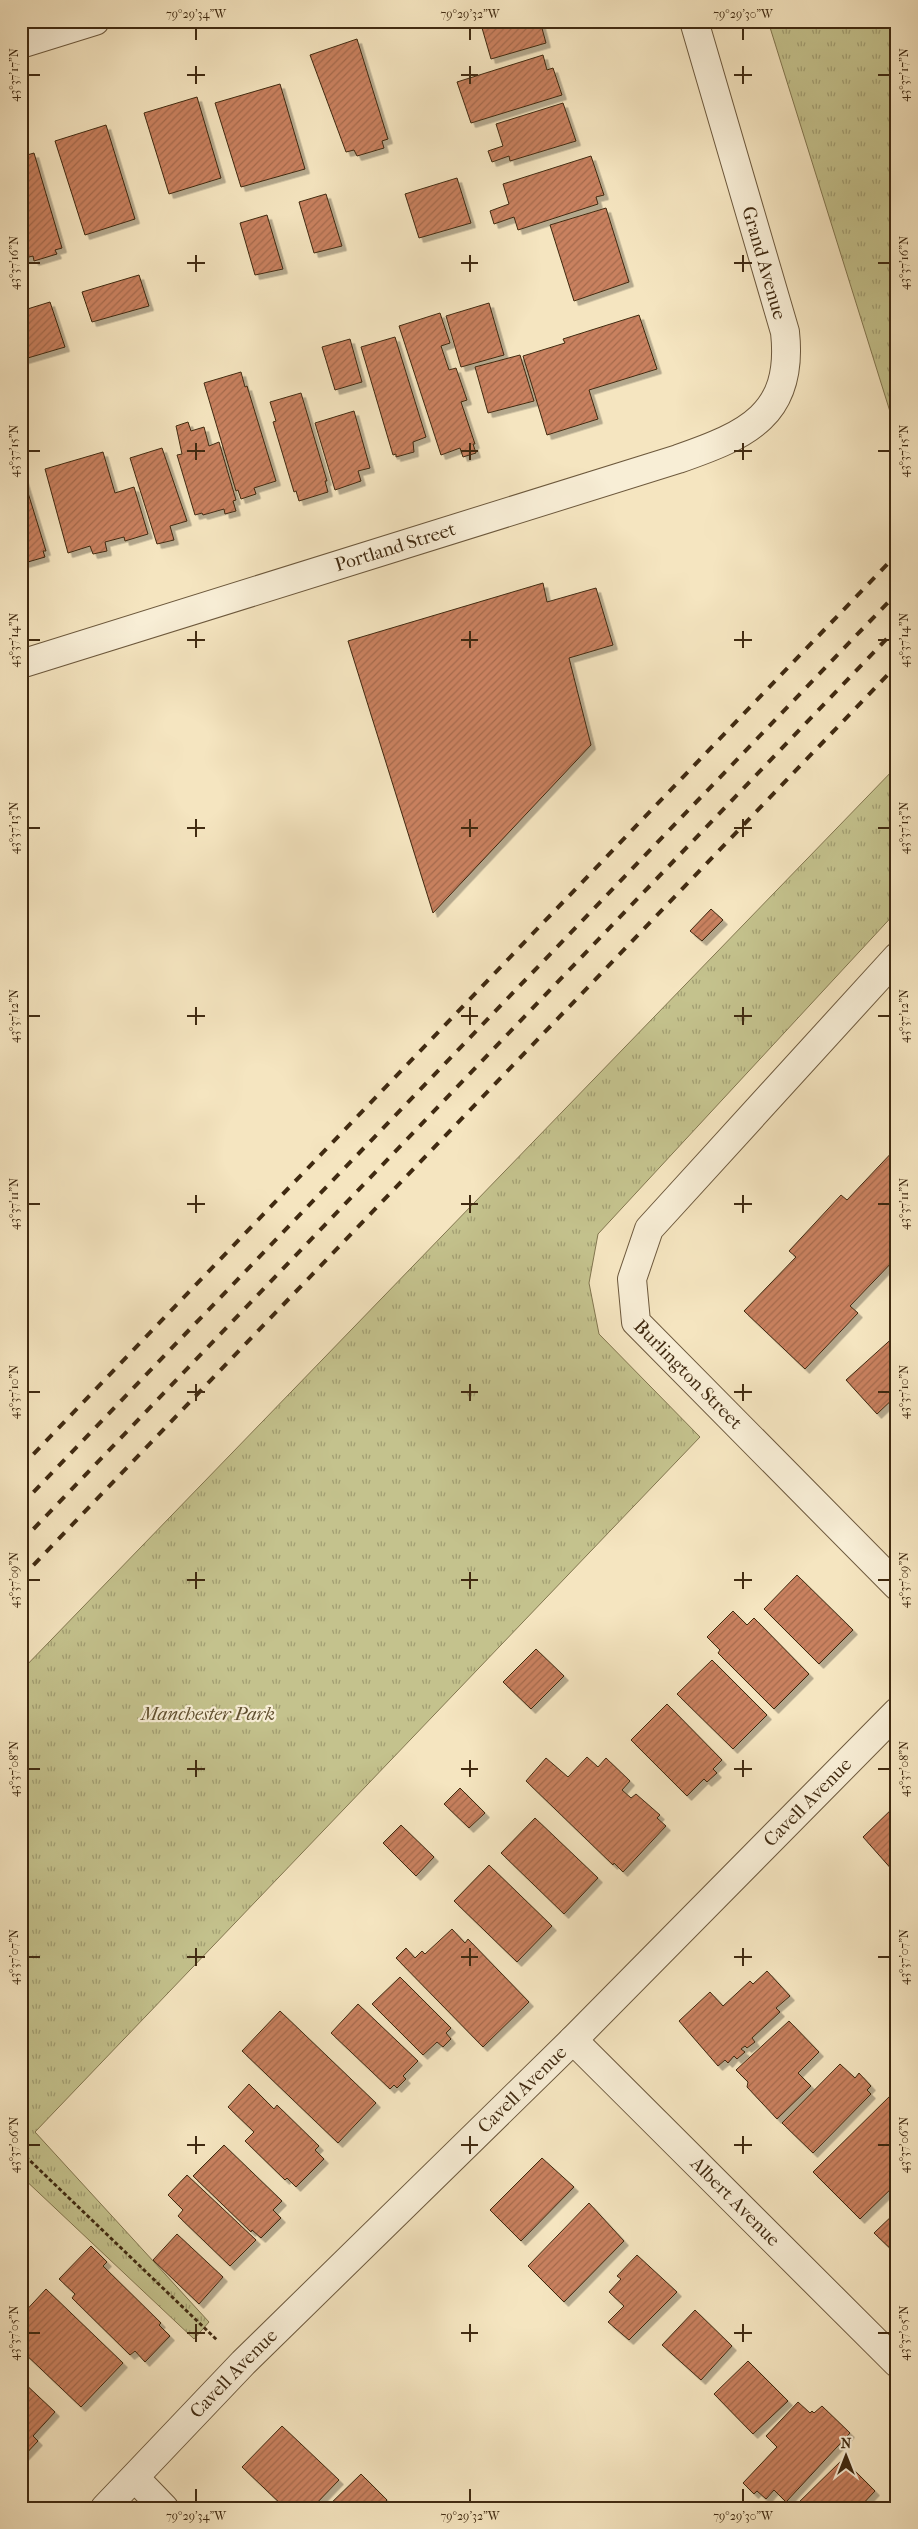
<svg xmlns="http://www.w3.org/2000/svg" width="918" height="2529" font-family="'IM FELL French Canon',serif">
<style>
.park{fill:url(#park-tufts);stroke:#82764f}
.building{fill:url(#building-hatch);stroke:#402a11;filter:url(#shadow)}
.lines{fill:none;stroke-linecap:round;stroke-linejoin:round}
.minor-casing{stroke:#6d593d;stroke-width:30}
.path{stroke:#402a11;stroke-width:3;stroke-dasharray:4 2.5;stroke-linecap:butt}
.minor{stroke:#f8eed6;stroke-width:28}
.rail{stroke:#402a11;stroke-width:4;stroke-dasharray:9 9;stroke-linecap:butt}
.ticks{fill:none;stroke:#402a11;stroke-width:2}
.labels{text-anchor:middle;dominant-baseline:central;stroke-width:4.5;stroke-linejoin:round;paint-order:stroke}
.street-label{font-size:19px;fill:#402a11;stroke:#f8eed6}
.park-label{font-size:19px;font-style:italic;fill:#615030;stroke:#f8eed6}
.neatline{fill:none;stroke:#402a11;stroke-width:2}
.ticks-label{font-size:12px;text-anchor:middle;fill:#402a11}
</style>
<defs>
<pattern id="park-tufts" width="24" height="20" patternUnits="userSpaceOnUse" patternTransform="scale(1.25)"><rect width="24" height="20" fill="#c4c28d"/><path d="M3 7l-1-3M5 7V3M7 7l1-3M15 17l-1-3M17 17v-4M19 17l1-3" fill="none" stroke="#a19e72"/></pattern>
<pattern id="building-hatch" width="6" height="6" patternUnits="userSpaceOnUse" patternTransform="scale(1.25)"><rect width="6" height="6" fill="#c9815f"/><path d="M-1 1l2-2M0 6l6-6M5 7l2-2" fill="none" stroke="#a56a4d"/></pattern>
<filter id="shadow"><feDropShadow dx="4.5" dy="4.5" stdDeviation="0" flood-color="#0004"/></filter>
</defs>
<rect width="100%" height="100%" fill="#f5e5c0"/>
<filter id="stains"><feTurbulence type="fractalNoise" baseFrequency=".004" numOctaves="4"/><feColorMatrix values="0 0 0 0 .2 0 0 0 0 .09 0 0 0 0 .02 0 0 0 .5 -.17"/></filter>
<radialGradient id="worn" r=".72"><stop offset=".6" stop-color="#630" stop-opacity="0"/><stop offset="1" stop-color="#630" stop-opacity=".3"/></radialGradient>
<path class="park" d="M768,21H897V413L892,418Z
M897,766V911L598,1234L589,1283L599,1334L700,1437L35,2132L209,2322L194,2339L21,2176V1671Z"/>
<path class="building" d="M480,21H540L546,43L491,59Z
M357,39L388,139L382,141L384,148L357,156L354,150L346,152L310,55Z
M543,55L547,70L553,68L562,95L471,123L457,82Z
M280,84L305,169L241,187L215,103Z
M197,97L221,178L169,194L144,113Z
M563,103L576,141L510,161L509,156L492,162L488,151L503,146L496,124Z
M106,125L135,219L85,235L55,141Z
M26,152L27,155L34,153L62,248L55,250L57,254L34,261L33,256L21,259V153Z
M591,156L604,195L596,197L598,204L518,230L514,217L494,224L490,211L509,204L503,184Z
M457,178L471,223L419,238L405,194Z
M326,194L342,246L314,253L299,202Z
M606,208L629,282L574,301L550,225Z
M267,215L283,269L255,275L240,223Z
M139,275L149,306L92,322L82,292Z
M50,302L65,347L21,360V311Z
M489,303L504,355L461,367L446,316Z
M440,313L450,343L441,346L449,370L456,368L467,400L461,402L475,444H473L476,453L463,457L460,448L441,455L399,326Z
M639,315L657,369L589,390L598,419L547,435L523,356L565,343L563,339Z
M395,337L426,437L413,442L414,452L396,457V454L393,455L361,347Z
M350,339L362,382L335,390L322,347Z
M520,355L534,401L488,413L475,367Z
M241,372L245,387L247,386L276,481L254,488L256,494L241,499L238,490L236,491L204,383Z
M301,393L327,481H325L328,492L299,501L296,491L294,492L273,422L276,421L270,402Z
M354,411L370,468L358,471L361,481L335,490L315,423Z
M188,422L191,431L204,427L209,446L219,442L236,500L233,501L236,511L225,514L224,509L203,515L202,513L195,515L177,455L182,454L176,426Z
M162,448L187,521L170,526L174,540L157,544L130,458Z
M103,452L115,493L134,487L148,534L125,541L124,537L105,542L107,551L93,554L90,546L68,553L45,469Z
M21,470L46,551H43L45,557L21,564Z
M543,583L547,602L596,588L613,645L569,658L591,745L433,913L348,641Z
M711,909L723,920L702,941L690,931Z
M897,1147V1257L850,1306L858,1313L805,1369L744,1311L796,1257L789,1251L841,1195L847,1200Z
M897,1334V1395L877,1414L846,1380Z
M897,1407V1422L890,1414Z
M797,1575L853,1630L819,1664L764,1609Z
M733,1611L747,1625L754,1618L809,1674L774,1709L718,1653L720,1650L707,1637Z
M536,1649L564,1676L531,1709L503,1682Z
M712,1660L767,1715L733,1749L677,1694Z
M667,1704L722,1760L713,1769L717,1773L707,1782L704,1779L687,1796L631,1740Z
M587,1757L598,1767L606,1758L630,1781L622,1790L631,1798L636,1794L660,1815L657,1818L666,1826L623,1872L614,1863L613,1865L526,1781L546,1758L568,1777Z
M460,1788L485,1813L469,1828L444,1804Z
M897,1804V1869L894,1872L863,1837Z
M535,1818L598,1878L564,1914L501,1853Z
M401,1825L434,1857L416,1876L383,1843Z
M489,1865L552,1926L517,1962L454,1901Z
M452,1929L465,1943L468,1939L529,2002L483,2047L396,1958L406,1948L415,1958L422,1951L425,1954Z
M767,1971L790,1996L776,2008L780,2012L752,2038L755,2042L747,2048L745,2046L741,2049L745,2052L737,2059L734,2056L728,2063L725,2060L718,2066L679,2021L710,1992L723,2006L750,1981L753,1984Z
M400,1977L451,2028L446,2033L451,2039L443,2047L437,2042L423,2055L372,2004Z
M358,2004L418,2061L403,2076L406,2079L397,2088L394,2085L390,2089L331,2033Z
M280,2011L376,2103L338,2143L242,2051Z
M789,2021L819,2052L798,2073L811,2086L777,2119L747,2087L748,2082L736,2070Z
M840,2064L855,2078L859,2073L871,2086L867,2090L871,2094L813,2153L782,2123Z
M249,2084L274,2109L277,2105L319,2146L315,2150L324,2159L296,2187L287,2178L285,2180L245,2141L254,2132L228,2107Z
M897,2089V2183L860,2219L813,2172Z
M224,2145L282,2201L273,2210L281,2218L261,2238L252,2230L251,2232L193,2176Z
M542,2158L574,2187L521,2241L490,2210Z
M187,2175L256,2240L230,2266L178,2216L183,2210L168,2195Z
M589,2203L624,2241L564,2302L528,2266Z
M897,2211V2255L874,2233Z
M177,2234L223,2277L199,2304L153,2260Z
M91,2246L107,2262L103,2266L161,2323L159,2325L170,2336L145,2362L135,2351L130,2355L72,2298L75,2294L59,2279Z
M637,2255L677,2292L629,2340L608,2322L624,2306L609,2292L621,2279L617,2276Z
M46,2289L123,2363L81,2407L21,2350V2316Z
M695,2310L732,2346L701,2380L662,2345Z
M748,2361L788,2401L753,2434L714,2394Z
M21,2380L55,2412L33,2436L38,2441L21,2459Z
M798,2402L810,2413L812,2411L814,2413L822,2406L850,2433L786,2502L774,2490L766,2499L757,2491L754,2494L743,2483L777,2447L766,2436Z
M282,2426L339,2480L312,2508H285L242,2467Z
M843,2459L875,2491L859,2508H793Z
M361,2474L387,2500L380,2508H326Z"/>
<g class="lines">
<g class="minor-casing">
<g id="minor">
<path d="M21,44L95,21"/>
<path id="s1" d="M21,664L678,459C747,435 794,415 785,332L694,21"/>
<path id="s2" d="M897,957L649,1229L632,1279L636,1322L897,1586"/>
<path id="s3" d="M573,2040L897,2363"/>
<path d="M135,2478L164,2508"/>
<path id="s4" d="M105,2508L243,2363L573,2040L897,1712"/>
</g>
</g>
<path class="path" d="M21,2152L217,2340"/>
<use href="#minor" class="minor"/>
<path class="rail" d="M21,1467L897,554
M21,1505L897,593
M21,1542L897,628
M21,1578L897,665"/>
</g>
<path class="ticks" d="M196,28V40M470,28V40M743,28V40M196,66V84M470,66V84M743,66V84M28,75H40M187,75H205M461,75H478M734,75H752M878,75H890M196,255V272M470,255V272M743,255V272M28,263H40M187,263H205M461,263H478M734,263H752M878,263H890M196,443V460M470,443V460M743,443V460M28,451H40M187,451H205M461,451H478M734,451H752M878,451H890M196,631V648M470,631V648M743,631V648M28,640H40M187,640H205M461,640H478M734,640H752M878,640H890M196,819V837M470,819V837M743,819V837M28,828H40M187,828H205M461,828H478M734,828H752M878,828H890M196,1007V1025M470,1007V1025M743,1007V1025M28,1016H40M187,1016H205M461,1016H478M734,1016H752M878,1016H890M196,1195V1213M470,1195V1213M743,1195V1213M28,1204H40M187,1204H205M461,1204H478M734,1204H752M878,1204H890M196,1384V1401M470,1384V1401M743,1384V1401M28,1392H40M187,1392H205M461,1392H478M734,1392H752M878,1392H890M196,1572V1589M470,1572V1589M743,1572V1589M28,1580H40M187,1580H205M461,1580H478M734,1580H752M878,1580H890M196,1760V1777M470,1760V1777M743,1760V1777M28,1769H40M187,1769H205M461,1769H478M734,1769H752M878,1769H890M196,1948V1966M470,1948V1966M743,1948V1966M28,1957H40M187,1957H205M461,1957H478M734,1957H752M878,1957H890M196,2136V2154M470,2136V2154M743,2136V2154M28,2145H40M187,2145H205M461,2145H478M734,2145H752M878,2145H890M196,2324V2342M470,2324V2342M743,2324V2342M28,2333H40M187,2333H205M461,2333H478M734,2333H752M878,2333H890M196,2489V2502M470,2489V2502M743,2489V2502"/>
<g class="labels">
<g class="street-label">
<text transform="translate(764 263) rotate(74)">Grand Avenue</text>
<text stroke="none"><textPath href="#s1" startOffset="392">Portland Street</textPath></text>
<text stroke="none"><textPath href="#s2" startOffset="538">Burlington Street</textPath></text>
<text stroke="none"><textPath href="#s4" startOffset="996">Cavell Avenue</textPath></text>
<text stroke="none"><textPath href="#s4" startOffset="591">Cavell Avenue</textPath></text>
<text stroke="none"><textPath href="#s3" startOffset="229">Albert Avenue</textPath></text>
<text stroke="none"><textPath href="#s4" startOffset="186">Cavell Avenue</textPath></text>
</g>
<g class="park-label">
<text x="208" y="1714">Manchester Park</text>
</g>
</g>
<rect width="918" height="2529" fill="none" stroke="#f5e5c0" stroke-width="55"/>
<g transform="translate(846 2456)" stroke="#f8eed6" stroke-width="4" paint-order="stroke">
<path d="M0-4L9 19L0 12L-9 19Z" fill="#402a11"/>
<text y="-8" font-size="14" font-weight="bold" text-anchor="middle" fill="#402a11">N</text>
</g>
<rect x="28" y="28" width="862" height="2474" class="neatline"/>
<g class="ticks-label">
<text x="196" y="18">79°29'34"W</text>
<text x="470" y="18">79°29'32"W</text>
<text x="743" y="18">79°29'30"W</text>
<text transform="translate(14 75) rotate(-90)" y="4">43°37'17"N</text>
<text transform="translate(904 75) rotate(-90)" y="4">43°37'17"N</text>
<text transform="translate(14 263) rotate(-90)" y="4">43°37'16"N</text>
<text transform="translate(904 263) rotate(-90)" y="4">43°37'16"N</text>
<text transform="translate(14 451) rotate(-90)" y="4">43°37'15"N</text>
<text transform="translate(904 451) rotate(-90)" y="4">43°37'15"N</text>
<text transform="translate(14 640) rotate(-90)" y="4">43°37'14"N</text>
<text transform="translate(904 640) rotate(-90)" y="4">43°37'14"N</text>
<text transform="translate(14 828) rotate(-90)" y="4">43°37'13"N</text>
<text transform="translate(904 828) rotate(-90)" y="4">43°37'13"N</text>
<text transform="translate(14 1016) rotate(-90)" y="4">43°37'12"N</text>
<text transform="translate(904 1016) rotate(-90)" y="4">43°37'12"N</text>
<text transform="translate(14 1204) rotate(-90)" y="4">43°37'11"N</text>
<text transform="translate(904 1204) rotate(-90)" y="4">43°37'11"N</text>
<text transform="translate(14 1392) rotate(-90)" y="4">43°37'10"N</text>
<text transform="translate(904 1392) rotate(-90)" y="4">43°37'10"N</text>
<text transform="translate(14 1580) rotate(-90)" y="4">43°37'09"N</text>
<text transform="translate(904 1580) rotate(-90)" y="4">43°37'09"N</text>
<text transform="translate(14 1769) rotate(-90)" y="4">43°37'08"N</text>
<text transform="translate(904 1769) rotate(-90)" y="4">43°37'08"N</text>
<text transform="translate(14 1957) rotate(-90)" y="4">43°37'07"N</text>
<text transform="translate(904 1957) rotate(-90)" y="4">43°37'07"N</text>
<text transform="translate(14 2145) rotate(-90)" y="4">43°37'06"N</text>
<text transform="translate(904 2145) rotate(-90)" y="4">43°37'06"N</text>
<text transform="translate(14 2333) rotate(-90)" y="4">43°37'05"N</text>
<text transform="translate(904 2333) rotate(-90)" y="4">43°37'05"N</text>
<text x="196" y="2520">79°29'34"W</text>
<text x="470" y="2520">79°29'32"W</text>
<text x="743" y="2520">79°29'30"W</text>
</g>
<rect width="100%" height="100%" filter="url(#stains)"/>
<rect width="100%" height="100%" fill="url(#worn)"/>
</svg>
